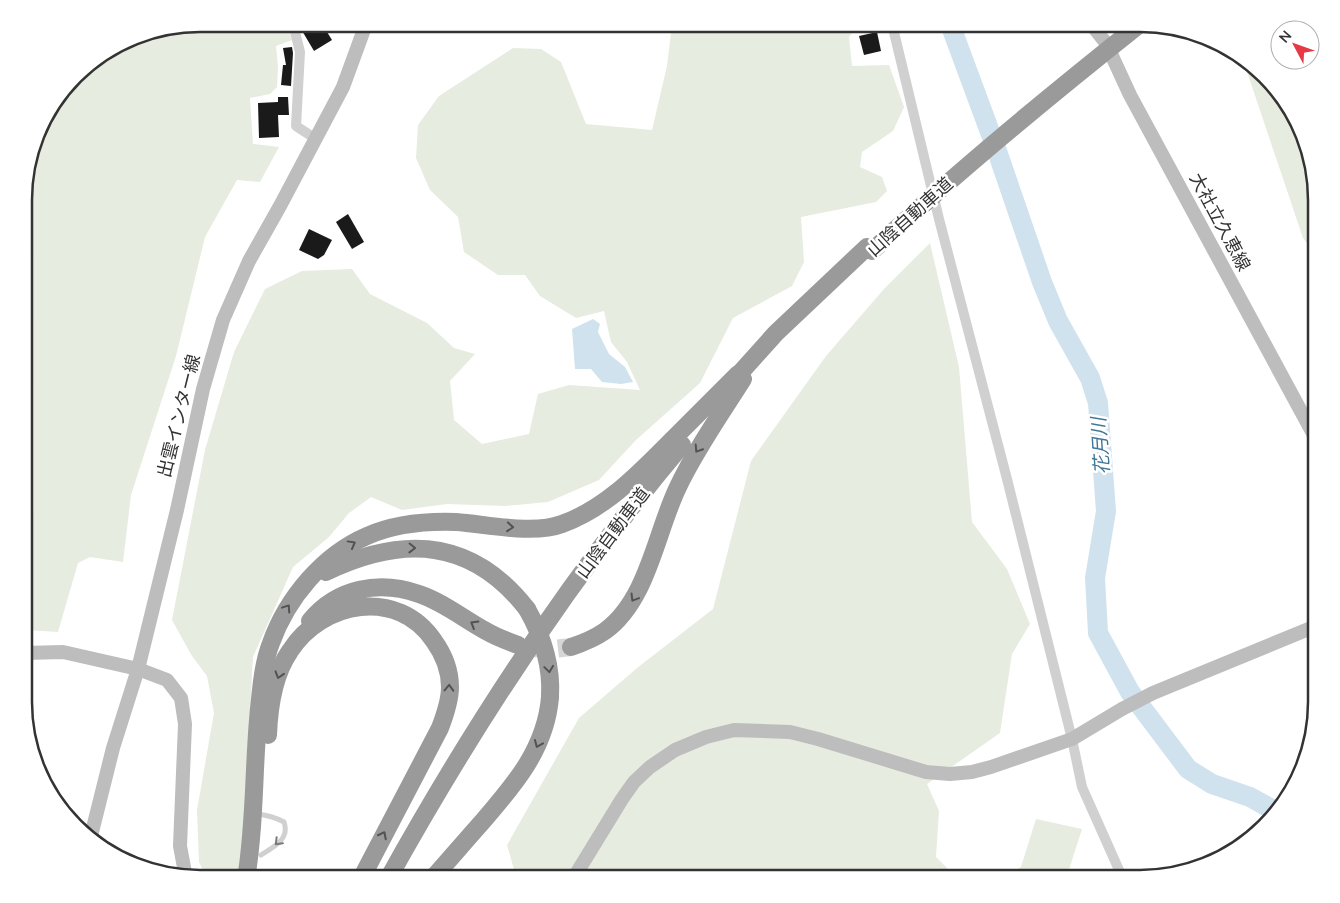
<svg xmlns="http://www.w3.org/2000/svg" width="1340" height="903" viewBox="0 0 1340 903" font-family="'Nunito Sans','Noto Sans JP',sans-serif">
  <rect width="100%" height="100%" fill="#fff"/>
  <g fill="#e6ecdf">
    <polygon points="200,24 286,24 292,40 276,46 278,67 277,87 270,94 250,98 253,144 279,147 260,182 237,180 205,237 176,356 131,495 123,562 90,557 78,563 58,632 27,630 27,607 25,606 25,177 42,122 84,68 133,37"/>
    <polygon points="672,24 859,24 849,37 852,66 889,65 904,107 893,131 862,152 860,167 882,177 887,191 876,202 801,217 804,262 792,286 733,318 700,383 636,440 599,480 548,502 505,506 447,504 402,510 371,497 349,513 329,537 293,567 253,657 241,879 207,879 199,862 197,810 214,713 207,676 192,656 172,620 205,450 234,352 265,289 302,271 352,269 370,294 427,323 454,348 475,354 450,381 454,420 482,444 529,434 538,394 569,385 640,390 627,362 611,342 604,311 576,318 540,296 525,275 498,275 464,252 458,217 430,190 416,158 418,125 439,96 513,48 541,49 561,62 586,124 652,130 667,66"/>
    <polygon points="1242,57 1247,60 1298,122 1316,189 1316,255 1303,238"/>
    <polygon points="930,243 959,367 972,522 1007,569 1030,624 1012,654 1000,733 927,784 939,811 936,857 958,879 510,879 515,873 507,845 579,718 637,668 713,609 751,461 826,356 884,289"/>
    <polygon points="1036,819 1082,829 1066,879 1001,879 1021,867"/>
  </g>
  <polygon fill="#cfe2ee" points="593,319 600,324 598,332 609,354 625,367 633,382 621,384 602,382 591,369 575,369 572,329"/>
  <g fill="none" stroke-linecap="round" stroke-linejoin="round">
    <polyline stroke="#cfe2ee" stroke-width="20" points="950,24 997,151 1042,282 1058,321 1090,378 1098,403 1106,511 1095,578 1098,633 1130,692 1188,769 1212,784 1250,797 1277,812"/>
  </g>
  <g fill="#1a1a1a">
    <polygon points="300,24 322,24 332,40 314,51 301,29"/>
    <polygon points="877,32 881,51 864,55 859,36"/>
    <polygon points="292,47 293,53 291,86 281,85 283,65 286,65 283,48"/>
    <polygon points="278,97 288,97 289,115 278,115 279,137 259,138 258,103 278,102"/>
    <polygon points="348,214 364,242 352,249 336,222"/>
    <polygon points="309,229 332,240 324,255 318,259 299,250"/>
  </g>
  <g fill="none" stroke-linecap="round" stroke-linejoin="round">
    <polyline stroke="#d6d6d6" stroke-width="18" stroke-dasharray="18 9" stroke-linecap="butt" points="531,648 554,649 571,647"/>
    <path stroke="#d0d0d0" stroke-width="5" d="M256,814C267,815 275,817 284,822C290,839 274,847 261,855"/>
    <g stroke="#d0d0d0" stroke-width="10">
      <polyline points="293,24 300,52 296,126 316,139"/>
      <polyline points="892,24 939,219 1007,479 1072,739 1082,787 1123,879"/>
    </g>
    <g stroke="#bdbdbd" stroke-width="14">
      <polyline points="1091,24 1106,43 1130,95 1316,439"/>
      <polyline points="25,653 63,652 138,669 167,680 181,698 185,724 180,846 186,878"/>
      <polyline points="90,840 113,748 138,669 177,510 203,389 223,320 249,261 280,206 343,87 366,24"/>
      <polyline points="573,879 622,799 634,782 650,767 675,750 706,737 734,730 790,732 818,739 926,772 950,774 972,772 991,767 1072,739 1122,709 1153,693 1316,626"/>
    </g>
    <g stroke="#9a9a9a" stroke-width="18">
      <polyline points="732,382 776,333 867,247"/>
      <path d="M326,572C403,535 472,538 527,609"/>
      <path d="M310,621C337,588 379,580 419,594C443,602 464,619 486,631C496,637 507,641 518,645"/>
      <path d="M571,647C583,643 595,638 605,631C648,600 656,532 678,487C696,449 721,414 743,379"/>
      <path d="M268,735C269,708 274,674 290,651C322,601 398,587 434,641C444,655 450,670 450,687C450,701 445,715 440,728L361,879"/>
      <path d="M246,879C256,819 253,759 260,699C262,680 264,661 271,643C287,598 323,555 367,536C394,524 427,521 456,522C486,524 533,535 562,524C607,508 641,471 674,438C696,416 717,395 738,374"/>
      <path d="M388,879C473,726 569,579 682,445"/>
      <path d="M432,879C449,860 466,840 483,821C515,784 546,748 550,697"/>
    </g>
    <g stroke="#9a9a9a" stroke-width="18">
      <path d="M872,251C958,171 1048,97 1140,24"/>
      <path d="M527,609C543,637 552,665 550,697"/>
    </g>
  </g>
  <defs><path id="oneway-chevron" d="M-2-3.5L2.5 0L-2 3.5" fill="none" stroke-width="1.6" stroke-linecap="round" stroke-linejoin="round" transform="scale(1.25)"/></defs>
  <g stroke="#525252">
    <use href="#oneway-chevron" transform="translate(698 449) rotate(123)"/>
    <use href="#oneway-chevron" transform="translate(510 527) rotate(5)"/>
    <use href="#oneway-chevron" transform="translate(352 544) rotate(-29)"/>
    <use href="#oneway-chevron" transform="translate(412 548) rotate(1)"/>
    <use href="#oneway-chevron" transform="translate(634 598) rotate(121)"/>
    <use href="#oneway-chevron" transform="translate(287 608) rotate(-56)"/>
    <use href="#oneway-chevron" transform="translate(474 624) rotate(-149)"/>
    <use href="#oneway-chevron" transform="translate(549 669) rotate(82)"/>
    <use href="#oneway-chevron" transform="translate(279 675) rotate(107)"/>
    <use href="#oneway-chevron" transform="translate(449 688) rotate(-88)"/>
    <use href="#oneway-chevron" transform="translate(538 744) rotate(113)"/>
    <use href="#oneway-chevron" transform="translate(383 835) rotate(-63)"/>
  </g>
  <use stroke="#7a7a7a" href="#oneway-chevron" transform="translate(278 842) rotate(135)"/>
  <g text-anchor="middle" dominant-baseline="central" stroke-width="5" stroke-linejoin="round" paint-order="stroke">
    <g font-size="18" fill="#333" stroke="#fff">
      <text transform="translate(910 217) rotate(-42)">山陰自動車道</text>
      <text transform="translate(1220 222) rotate(62)">大社立久恵線</text>
      <text transform="translate(179 416) rotate(-76)">出雲インター線</text>
      <text transform="translate(613 533) rotate(-53)">山陰自動車道</text>
    </g>
    <g font-size="19" font-style="italic" fill="#3f7597" stroke="#fff">
      <text transform="translate(1101 446) rotate(-94)">花月川</text>
    </g>
  </g>
  <path d="M0 0H1340V903H0ZM200 32H1140A168 168 0 0 1 1308 200V702A168 168 0 0 1 1140 870H200A168 168 0 0 1 32 702V200A168 168 0 0 1 200 32Z" fill="#fff" fill-rule="evenodd"/>
  <path fill="none" stroke="#333" stroke-width="2.5" d="M200 32H1140A168 168 0 0 1 1308 200V702A168 168 0 0 1 1140 870H200A168 168 0 0 1 32 702V200A168 168 0 0 1 200 32Z"/>
  <g transform="translate(1295 45) rotate(311)"><circle r="24" fill="#ffffff" stroke="#adadad"/>
  <path d="M0-4L9 19L0 12L-9 19Z" fill="#e63946"/>
  <text y="-8" font-size="14" font-weight="bold" text-anchor="middle" fill="#333333">N</text>
  </g>
</svg>
